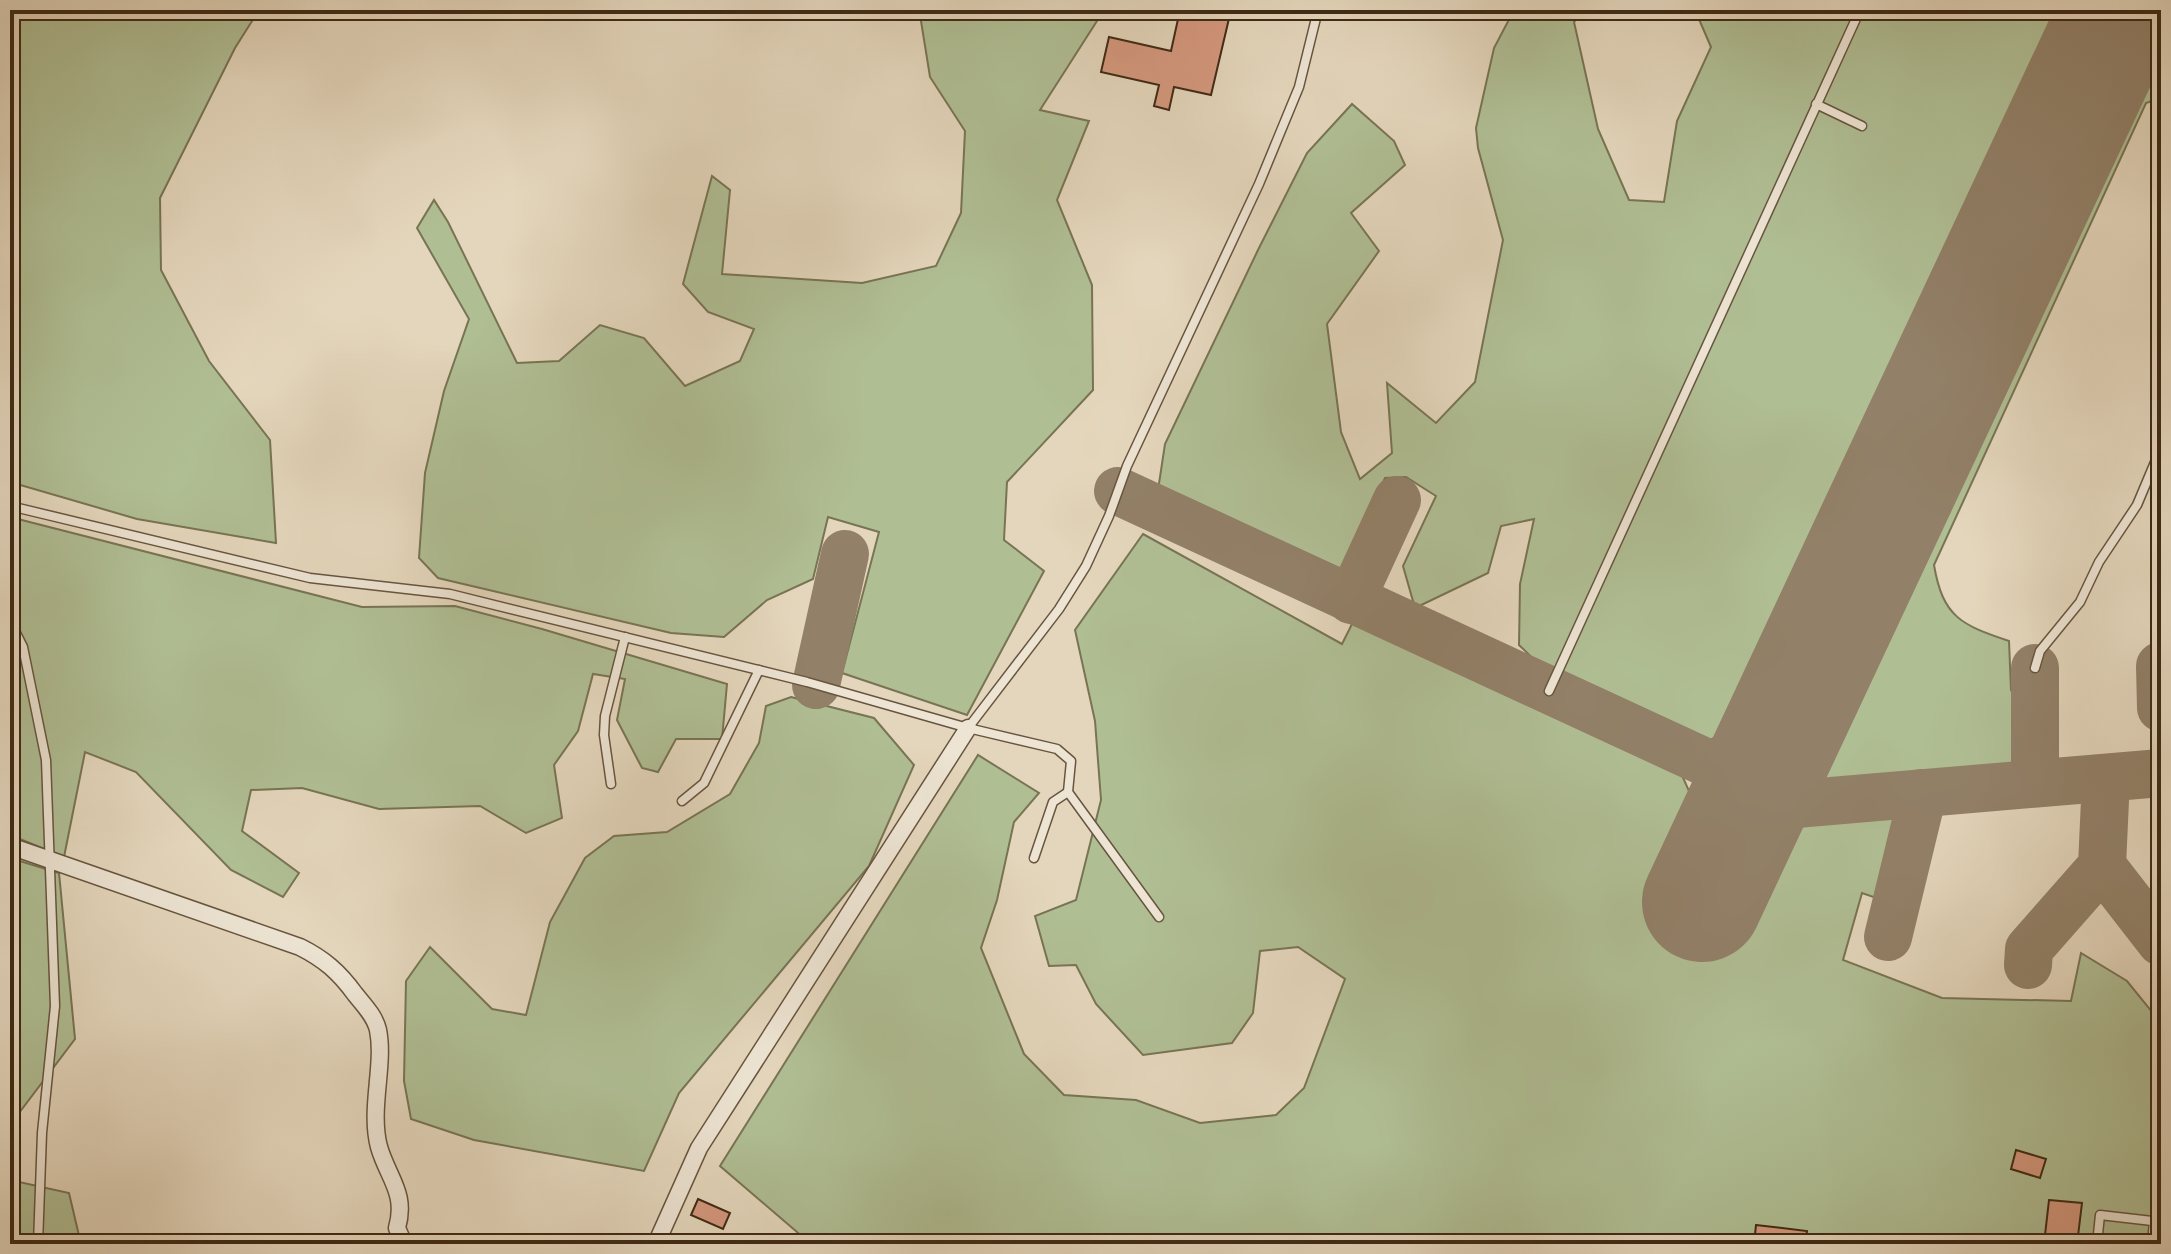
<svg xmlns="http://www.w3.org/2000/svg" width="2171" height="1254" viewBox="0 0 2171 1254" font-family="'Old Standard TT',serif">
  <rect width="100%" height="100%" fill="#e4d6bc"/>
  <filter id="stains"><feTurbulence type="fractalNoise" baseFrequency=".0025" numOctaves="4"/><feColorMatrix values="0 0 0 0 .2 0 0 0 0 .09 0 0 0 0 .02 0 0 0 .5 -.17"/></filter>
  <radialGradient id="worn" r=".72"><stop offset=".6" stop-color="#630" stop-opacity="0"/><stop offset="1" stop-color="#630" stop-opacity=".3"/></radialGradient>
  <g fill="#b0be94" stroke="#787454" stroke-width="2">
    <polygon points="10,10 259,10 235,48 160,198 161,270 209,361 270,440 276,543 137,519 10,482"/>
    <polygon points="916,10 1104,10 1040,110 1089,121 1057,200 1092,285 1093,390 1007,482 1004,540 1044,571 967,715 842,673 879,532 828,517 813,579 767,600 724,637 671,633 438,578 419,558 425,473 444,391 469,319 417,228 434,200 448,222 517,363 559,361 600,325 644,338 685,386 740,361 754,329 708,312 683,284 712,176 730,190 722,274 862,283 936,266 961,213 965,131 930,77 921,21"/>
    <polygon points="1514,10 1584,10 1574,22 1598,129 1629,200 1664,202 1677,121 1711,47 1695,10 2073,10 1740,723 1705,743 1601,689 1569,693 1519,645 1520,584 1534,519 1501,526 1488,573 1415,608 1403,566 1436,496 1406,477 1385,478 1372,506 1368,545 1348,572 1323,561 1309,567 1195,522 1158,490 1165,444 1258,250 1307,153 1352,104 1394,141 1405,165 1351,213 1379,251 1327,324 1341,432 1360,479 1392,453 1387,383 1436,423 1475,382 1503,240 1478,148 1476,128 1494,48"/>
    <path d="M2141,64L2161,69V98L2146,103L1934,565C1943,618 1962,625 2009,641L2011,690L2022,712V763L2005,778L1942,782L1933,770L1913,771L1896,783L1828,786L1810,774Z"/>
    <polygon points="10,517 362,607 455,606 542,629 727,684 722,739 676,739 658,772 642,768 617,720 625,679 593,674 578,731 554,765 562,818 526,833 480,806 379,809 302,788 251,790 242,831 299,873 283,897 231,870 136,772 85,752 64,857 10,835"/>
    <polygon points="1143,534 1342,644 1353,622 1681,773 1697,809 1662,891 1737,926 1789,816 1892,806 1908,820 1885,901 1862,893 1843,960 1942,998 2071,1001 2081,953 2127,981 2161,1023 2161,1244 811,1244 720,1166 978,755 1039,793 1014,822 997,900 981,948 1024,1054 1064,1095 1136,1100 1200,1123 1276,1115 1304,1088 1345,979 1298,947 1260,951 1253,1013 1232,1043 1143,1055 1096,1004 1076,965 1049,966 1035,916 1076,900 1101,800 1095,721 1075,630"/>
    <polygon points="791,697 874,718 914,765 869,866 679,1093 644,1171 474,1140 411,1119 404,1081 406,981 430,947 492,1009 526,1015 550,922 585,858 614,836 667,832 730,794 759,743 766,706"/>
    <polygon points="10,858 59,873 75,1039 16,1117 19,1182 69,1193 81,1244 10,1244"/>
  </g>
  <g fill="none" stroke-linecap="round" stroke-linejoin="round">
    <g stroke="#928068" stroke-width="48">
      <polyline points="2108,36 2161,59"/>
      <polyline points="1118,491 1796,804 2161,773"/>
      <polyline points="1351,600 1397,500"/>
      <polyline points="2160,666 2161,708"/>
      <polyline points="2035,668 2035,783"/>
      <polyline points="816,685 845,554"/>
      <polyline points="2102,866 2161,942"/>
      <polyline points="1888,937 1923,793"/>
      <polyline points="2028,965 2029,949 2102,866 2106,778"/>
    </g>
    <polyline stroke="#928068" stroke-width="120" points="1702,902 2120,10"/>
  </g>
  <g fill="#d5987e" stroke="#3f2a15" stroke-width="2">
    <polygon points="1180,10 1231,10 1211,95 1174,87 1169,110 1154,106 1159,85 1101,72 1109,37 1171,51"/>
    <polygon points="2016,1150 2046,1159 2040,1178 2011,1169"/>
    <polygon points="698,1199 730,1213 723,1229 691,1215"/>
    <polygon points="2049,1200 2082,1203 2077,1244 2044,1244"/>
    <polygon points="1756,1225 1807,1231 1805,1244 1754,1244"/>
  </g>
  <g fill="none" stroke-linecap="round" stroke-linejoin="round">
    <g stroke="#68553f" stroke-width="11">
      <g id="lane">
        <polyline points="1816,104 1862,126"/>
        <polyline points="10,506 310,578 450,594 807,682 968,728 1057,749 1071,761 1068,792 1159,917"/>
        <polyline points="10,621 23,647 46,760 55,1006 42,1133 38,1244"/>
        <polyline points="2035,668 2040,651 2080,602 2099,562 2137,505 2161,448"/>
        <polyline points="1549,691 1860,10"/>
        <polyline points="968,728 1059,609 1086,566 1109,516 1127,466 1259,184 1299,87 1318,10"/>
        <polyline points="611,784 604,735 605,716 625,637"/>
        <polyline points="682,801 704,783 759,670"/>
        <polyline points="1034,858 1053,802 1068,792"/>
        <polyline points="392,1244 396,1229"/>
        <polyline points="2097,1244 2100,1215 2161,1222"/>
        <polyline points="2152,1244 2154,1221"/>
      </g>
    </g>
    <g stroke="#68553f" stroke-width="19">
      <g id="street">
        <path d="M10,846L300,947C324,959 339,972 355,994C363,1004 375,1016 378,1030C385,1065 369,1109 379,1147C388,1178 407,1193 397,1228L404,1244"/>
        <polyline points="656,1244 699,1148 968,728"/>
      </g>
    </g>
    <use href="#lane" stroke="#ede4d3" stroke-width="8"/>
    <use href="#street" stroke="#ede4d3" stroke-width="16"/>
  </g>
  <rect width="2171" height="1254" fill="none" stroke="#e4d6bc" stroke-width="40"/>
  <rect x="12" y="12" width="2147" height="1230" fill="none" stroke="#3f2a15" stroke-width="4"/>
  <rect x="20" y="20" width="2131" height="1214" fill="none" stroke="#3f2a15" stroke-width="2"/>
  <rect width="100%" height="100%" filter="url(#stains)"/>
  <rect width="100%" height="100%" fill="url(#worn)"/>
</svg>
